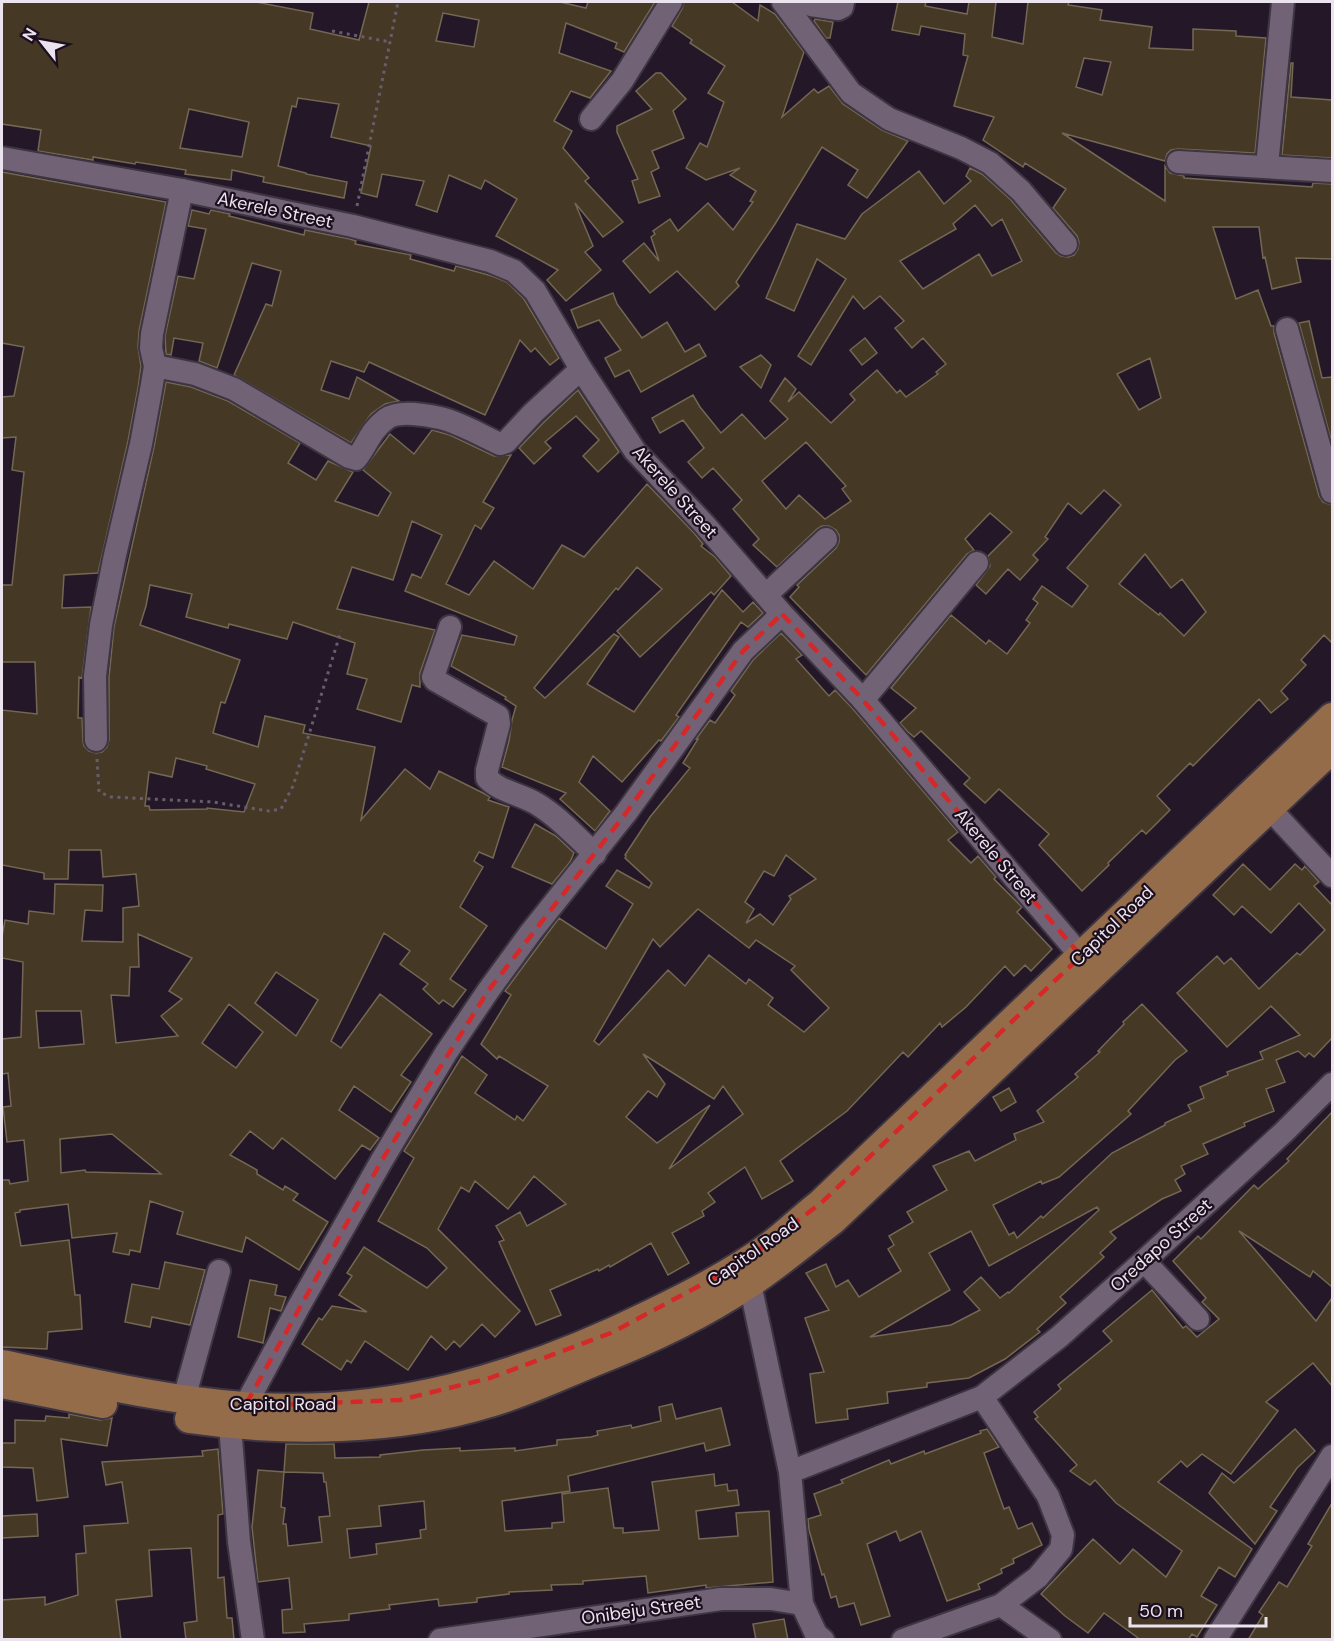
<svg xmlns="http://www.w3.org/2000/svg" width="1334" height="1641" viewBox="0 0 1334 1641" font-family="'DM Sans',sans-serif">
  <rect width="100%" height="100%" fill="#241828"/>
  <g fill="#453926" stroke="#746753" stroke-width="1.5" fill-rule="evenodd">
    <path d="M3,2H256L313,13L310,29L359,40L369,2H560L586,8L588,2H655L624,52L615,48L617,43L566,23L559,53L611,71L590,98L571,91L554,121L572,131L563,148L589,178L585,181L623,222L603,237L575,203L593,246L585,252L601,270L566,301L547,280L558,270L496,236L517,199L485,180L481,189L449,175L437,212L416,205L424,181L382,174L377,197L361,193L371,146L331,137L339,104L298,98L296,107L292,106L278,166L306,173V174L347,182L344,198L263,182L264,177L232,170L231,180L185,174L186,170L136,162L135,164L93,157V160L38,151L41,130L2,124V11ZM443,13L479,20L474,47L436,41ZM189,109L249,122L242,157L180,148Z"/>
    <polygon points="684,2 732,2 758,21 760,5 775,14 804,52 782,117 814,89 818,93 829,86 843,104 882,130 908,141 867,198 848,185 858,170 822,147 775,224 736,282 739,286 715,310 677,271 650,293 623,261 644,243 659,261 651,237 655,234 653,231 670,219 678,231 708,203 733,230 753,202 750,201 756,191 730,175 740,168 706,180 686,168 700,143 707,147 724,102 708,93 725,66 690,43 692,40 672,26 682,9"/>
    <path d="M898,2H926L925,6L967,14L969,2H996L992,37L1023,44L1028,2H1069L1068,5L1102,10L1100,20L1152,27L1149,48L1193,50V29L1236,31V36L1266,38L1255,153L1178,149L1171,150L1167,154L1165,161L1062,133L1165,201V166L1170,173L1184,176V178L1312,187L1313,183L1332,184V259L1296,258L1301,282L1272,289L1265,257L1263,258L1259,227H1213L1236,299L1258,290L1271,326H1274V333L1319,496L1323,502L1332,505V643L1324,635L1301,660L1306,665L1281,691L1288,699L1271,713L1259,699L1193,766L1190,763L1157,796L1170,810L1146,834L1142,830L1108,863L1109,865L1082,891L1039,845L1049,834L999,789L985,803L964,784L970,778L921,731L914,737L907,731L900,723L916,708L891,688L951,615L986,644L989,640L1007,654L1030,623L1026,620L1038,603L1033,599L1042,586L1072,607L1088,586L1067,568L1121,505L1104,490L1081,514L1068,503L1045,537L1048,539L1033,555L1038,560L1020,580L1008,569L986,594L976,585L990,566L988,556L1012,532L990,513L965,539L974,550L967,554L866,675L790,597L799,587L797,585L836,548L839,542V535L836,530L829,526H822L817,529L777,567L753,545L759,539L733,509L742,500L713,468L702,478L688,462L704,448L683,420L660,433L652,418L693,395L700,407L721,433L742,414L765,439L788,419L770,401L785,378L796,389L788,402L799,392L831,423L855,400L850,394L877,370L897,393L900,390L906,397L938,374L936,372L946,364L923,338L912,348L895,328L904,321L880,296L864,309L853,296L811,365L798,356L846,279L817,259L794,311L766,298L797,224L845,239L862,214L919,171L944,204L971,181L966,176L970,168L982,174L1011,200L1056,253L1061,256L1068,257L1074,255L1078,249L1079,242L1077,236L1053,208L1066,189L1025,163L1023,167L983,140L994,117L954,106L968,56L963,55L965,34L921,26L919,35L892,30ZM1084,58L1111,62L1102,95L1076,87ZM975,205L992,226L1002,219L1022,261L992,276L979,254L923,289L900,261L956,229L953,224ZM1150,358L1161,398L1139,410L1117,374ZM806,442L846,486L842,489L851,501L825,519L799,495L786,509L762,481ZM1145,554L1171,588L1182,579L1206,612L1184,636L1160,613L1159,615L1119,584Z"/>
    <polygon points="815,19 833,22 830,38 826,38 814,21"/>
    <polygon points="1291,63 1293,63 1291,97 1332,100 1332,158 1282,155"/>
    <polygon points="656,73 661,73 686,99 673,111 684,138 652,151 659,168 651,172 660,196 639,203 632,181 638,179 617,132 617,126 652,109 636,91"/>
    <path d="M2,172L166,202L139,331L138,347L141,366L138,388L128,441L98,573L64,575L62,608L91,607L82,678L79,677L78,718H82L83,741L84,746L89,751L96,753L102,752L107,747L109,740V677L114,627L154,447L166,382L191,387L228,401L300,443L288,463L316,480L328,461L353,472L335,501L378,516L391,493L363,470L390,434L414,454L432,430L450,435L494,456L511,455L483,502L494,508L481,529L475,525L446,584L469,595L494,561L533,589L562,545L584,557L647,484L694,533L703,544L701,546L715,557L731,576L714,595L711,592L640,657L617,631L662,589L637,567L618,590L616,588L534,688L545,698L614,634L619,637L587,684L634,712L722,590L743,612L753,602L763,613L748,627L741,622L676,715L679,717L661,741L659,740L622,782L593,756L579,782L610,811L595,831L560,799L566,793L502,767L509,741L512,720L516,706L505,699L506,697L451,666L462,635L514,645L517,636L405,591L412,574L421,578L442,535L412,521L393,580L352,567L337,609L435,630L420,673V687L412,685L401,722L357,709L367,679L347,674L355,643L293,622L287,639L229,624L228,628L186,617L192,594L150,585L146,606L140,625L240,660L225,703L221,702L213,733L258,747L265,716L305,725L303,733L375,747L361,820L405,769L430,789L439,771L485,794L490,797L488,800L509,807L493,858L479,852L474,861L483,867L460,907L487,926L450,979L466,990L453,1007L443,1000L439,1004L423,989L428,984L400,964L410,951L384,933L331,1041L341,1048L380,994L432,1034L401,1075L411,1082L391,1112L354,1086L339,1110L379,1138L370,1150L362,1145L335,1179L282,1138L273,1149L250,1131L230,1155L257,1170V1174L283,1190L285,1186L298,1194L293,1200L328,1222L299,1270L246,1237L242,1252L177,1234L183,1212L150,1201L140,1252L130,1250L129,1255L113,1252L117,1233L72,1238L68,1204L20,1210V1212L15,1213L21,1246L69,1240L75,1295H80L82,1329L48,1332L47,1349L2,1347V1180H9L10,1184L28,1181L24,1140L7,1142L3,1107L11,1106L8,1073L2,1074V1039L21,1037L23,962L2,958V937L5,920L28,924L29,911L54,914L55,884L103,885L102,911L85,910L82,941L123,942V908L139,906L136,874L103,877L101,850H69L68,879H44V873L2,865V710L37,714L35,662H2V585H12L24,472L12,470L16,437L2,438V397L14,396L24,347L2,343ZM176,758L207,766L206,769L255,784L244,812L207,808V809L150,810L149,806H145L149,772L172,777ZM138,934L192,958L169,991L182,999L161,1016L178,1036L116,1043L111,995L129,996L130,967H139ZM276,972L318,1000L296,1036L255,1003ZM229,1004L263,1032L236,1068L202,1043ZM36,1011H81L84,1044L39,1048ZM112,1134L161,1174L86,1172L85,1170L61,1173L60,1139Z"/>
    <polygon points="192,210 209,214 211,210 230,214 229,216 304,235 305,230 350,239 356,241 355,244 411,255 410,259 454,271 456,266 492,276 507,282 524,299 559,358 550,365 535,348 531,352 520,340 485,415 369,362 364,372 331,361 321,390 349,399 357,377 399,401 385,404 371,414 351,443 234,375 266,304 272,306 281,271 252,263 217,368 199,361 203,343 174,338 171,355 166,354 165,336 178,276 194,279 206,229 188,226"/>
    <polygon points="613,293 617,304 642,338 667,322 685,352 699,344 706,356 641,392 629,370 615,377 605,358 621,350 599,320 578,328 571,310"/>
    <polygon points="1309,321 1322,378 1332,377 1332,443 1299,323"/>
    <polygon points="865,338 877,353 862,365 850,350"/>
    <polygon points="761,355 771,365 761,388 740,367"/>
    <polygon points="578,390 619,452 598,472 583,456 599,440 576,416 545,442 551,448 534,464 519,448 543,423"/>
    <path d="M781,633L802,655L796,659L829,696L835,690L853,709L958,832L948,840L971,863L978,856L996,877L994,879L1022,907L1017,912L1052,949L1031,971L1025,965L1014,976L1005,966L966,1007L942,1027L940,1023L908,1057L903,1052L847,1111L780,1161L793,1181L762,1199L745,1167L708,1193L715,1202L702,1211L704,1216L672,1233L689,1263L668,1275L651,1243L610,1267L609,1265L599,1271L598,1269L550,1290L561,1315L536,1325L499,1242L504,1240L496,1226L520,1212L527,1226L566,1204L534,1176L508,1209L475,1181L469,1192L461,1187L438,1229L520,1311L495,1337L482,1324L460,1347L454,1341L446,1350L431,1336L408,1370L365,1341L351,1363L347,1360L341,1370L302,1344L319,1318L322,1320L332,1306L367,1312L339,1295L352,1276L347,1273L364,1247L427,1288L447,1268L427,1248L378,1221L414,1158L404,1151L462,1056L487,1075L475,1093L515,1120L517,1116L523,1121L548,1086L499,1056L497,1059L481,1044L511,995L505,991L559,918L606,949L633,904L606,886L617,870L649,888L652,883L625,858L626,856L625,855L650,817L690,768L683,763L698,739H696L710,720L715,723L735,695L731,691L753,660ZM786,855L816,879L789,896L791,899L773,925L760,914L746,923L754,909L745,902L764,871L774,876ZM698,909L749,948L756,940L795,966L791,970L829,1008L804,1032L768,1005L773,998L749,979L746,984L709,955L685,986L668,970L599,1045L594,1041L653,939L660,947ZM643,1054L714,1099L723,1086L743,1114L669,1169L710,1105L657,1143L626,1117L648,1091L657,1097L665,1084Z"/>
    <polygon points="535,824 556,836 574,853 570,862 552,884 512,867"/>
    <path d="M1243,864L1270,890L1295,864L1302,870L1305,866L1319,882L1314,886L1332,905V1038L1314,1057L1309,1053L1305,1057L1298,1051L1276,1060L1285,1082L1266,1089L1274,1111L1244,1123L1245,1126L1203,1144L1208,1154L1181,1166L1185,1174L1175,1180L1181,1191L1162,1199L1110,1232L1116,1238L1100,1253L1104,1257L1060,1297L1066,1303L1037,1329L1040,1332L1005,1359L969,1378L927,1383V1387L887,1392L888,1403L847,1409L848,1419L816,1423L810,1374L824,1372L805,1318L829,1310L806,1273L826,1264L836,1287L848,1280L859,1297L901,1271L888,1249L894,1245L889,1236L913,1222L907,1212L947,1190L933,1166L969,1151L975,1161L1016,1140L1014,1134L1044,1122L1037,1111L1078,1077L1075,1074L1100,1052L1098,1051L1124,1024L1123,1022L1142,1004L1187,1051L1175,1060L1128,1111L1131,1114L1059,1177L1042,1184L1041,1181L993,1205L1009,1235L1014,1232L1017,1238L1041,1216L1043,1218L1112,1153L1165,1125V1123L1191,1111L1188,1105L1204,1098L1200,1087L1228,1075L1227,1072L1263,1059L1260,1052L1300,1035L1271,1006L1227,1047L1177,993L1217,956L1224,964L1231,958L1259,989L1297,953L1300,955L1325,930L1299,903L1271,933L1242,906L1234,915L1213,895ZM1097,1207L1099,1210L1009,1293L1008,1292L1000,1298L981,1277L964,1292L980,1310L951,1325L870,1337L950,1290L929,1253L971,1231L989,1266Z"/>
    <polygon points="1009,1088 1016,1102 1001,1111 993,1097"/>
    <polygon points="1332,1112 1332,1287 1313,1271 1310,1277 1239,1231 1316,1321 1332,1298 1332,1386 1313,1363 1266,1402 1278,1411 1231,1474 1202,1454 1187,1467 1181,1461 1158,1482 1252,1549 1235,1577 1219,1567 1201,1596 1217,1605 1197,1637 1192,1634 1188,1640 1141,1640 1104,1613 1088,1633 1065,1616 1041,1594 1093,1539 1120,1564 1133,1549 1166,1577 1182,1551 1116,1503 1095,1480 1090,1485 1070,1471 1077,1465 1035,1419 1038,1417 1034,1412 1061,1389 1058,1385 1112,1341 1103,1331 1152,1290 1183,1328 1186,1326 1197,1337 1219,1319 1202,1302 1206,1298 1173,1261 1198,1236 1201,1239 1254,1185 1258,1189 1289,1161 1287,1159"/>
    <polygon points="165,1262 205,1270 190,1325 152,1317 150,1327 125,1322 132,1284 159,1289"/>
    <polygon points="250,1280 277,1285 275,1295 286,1297 281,1311 270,1308 263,1343 238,1337"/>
    <path d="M672,1404L676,1419L721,1408L730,1445L706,1451L704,1443L568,1476L570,1491L502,1501L505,1531L552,1528V1523L564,1522L562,1494L608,1488L614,1528H623V1533L659,1530L652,1482L714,1474L715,1486L727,1484L728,1491L737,1490L739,1505L696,1511L699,1539L738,1536L736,1513L769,1511L773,1582L706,1588V1585L648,1593L646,1576L583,1581V1584L551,1585L552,1590L509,1592V1594L477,1598V1602L439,1606L438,1599L389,1605L390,1609L349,1614V1620L304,1624L305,1632L283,1633L282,1610L292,1609L289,1578L258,1582L252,1527L258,1470L284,1472L281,1507L285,1508L283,1524H286L288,1546L322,1542L319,1517L330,1516L326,1482H324L323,1473L284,1472L286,1444H334L335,1458H337L380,1457V1455L423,1450L460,1448V1451L515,1448V1451L557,1445V1440L591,1437L598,1435L597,1431L631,1425L632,1428L661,1421L659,1407ZM424,1501L426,1529L420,1530L421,1538L376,1544L377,1554L350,1558L347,1529L381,1526L379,1506Z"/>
    <polygon points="69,1414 100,1420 112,1418 107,1446 61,1439 68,1497 37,1501 33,1468 2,1467 2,1443 15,1443 15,1420 45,1421 46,1416 69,1418"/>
    <polygon points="987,1429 999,1447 984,1453 1004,1509 1009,1507 1018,1529 1032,1523 1042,1545 1013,1559 1014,1563 1001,1569 1002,1573 978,1584 980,1589 947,1601 921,1531 900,1541 896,1531 867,1544 890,1616 861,1625 854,1603 839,1607 836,1596 831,1598 824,1574 822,1575 809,1530 808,1519 821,1515 814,1494 843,1483 841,1480 889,1460 891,1464 924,1451 925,1454 981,1433 980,1431"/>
    <polygon points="1295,1429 1315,1451 1297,1468 1270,1507 1277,1511 1255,1544 1209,1493 1222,1473 1234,1483"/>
    <polygon points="218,1449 223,1514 218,1515 218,1578 224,1577 227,1618 232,1618 234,1640 186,1640 184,1623 197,1621 191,1548 149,1550 152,1596 116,1600 121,1640 2,1640 2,1600 45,1597 45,1605 78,1595 76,1554 86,1553 84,1526 128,1523 122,1482 106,1485 102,1462 203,1456 202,1451"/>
    <polygon points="1332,1503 1332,1640 1248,1640 1263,1615 1259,1612 1279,1582 1287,1587 1312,1546 1308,1544"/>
    <polygon points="37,1514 38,1536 2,1538 2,1516"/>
    <polygon points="784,1619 788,1640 756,1640 753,1624"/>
  </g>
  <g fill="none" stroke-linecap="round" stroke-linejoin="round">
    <g stroke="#3e3542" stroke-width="26">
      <g id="minor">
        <polyline points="783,2 851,93 889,119 961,148 990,163 1021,191 1066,244"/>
        <polyline points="808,2 811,5 838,9 842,7 843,2"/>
        <polyline points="591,119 622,81 671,2"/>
        <polyline points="2,158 182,190 353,226 490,261 514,271 535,291 581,369 635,451 704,524 782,614 863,700 1081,956"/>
        <polyline points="1178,162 1332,171"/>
        <polyline points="1267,166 1283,2"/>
        <polyline points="1287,329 1332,492"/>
        <path d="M155,366L195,374L234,389L349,457L356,459C368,444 369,432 386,419C398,410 427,415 440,418C459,422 482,436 500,444L506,442L533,413L581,369"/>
        <polyline points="766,595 826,539"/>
        <path d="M450,627L433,677L435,680L498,716L499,724L487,770V778C500,792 521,794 537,804C559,817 576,837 595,854"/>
        <polyline points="863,700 977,563"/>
        <polyline points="96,740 95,676 101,625 115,555 141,444 151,390 155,366 151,348 152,334 182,190"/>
        <polyline points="1258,796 1332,876"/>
        <polyline points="1144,1261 1198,1319"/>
        <polyline points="743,1270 750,1284 790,1472 802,1604 816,1634 823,1640"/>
        <polyline points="184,1399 219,1271"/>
        <polyline points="245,1406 299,1306 382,1160 446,1053 488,991 531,932 626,813 743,651 782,614"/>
        <polyline points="230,1425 239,1542 253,1640"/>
        <polyline points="790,1472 982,1397 1059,1337 1144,1261 1284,1132 1332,1084"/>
        <polyline points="1001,1605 1050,1640"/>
        <polyline points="440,1640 721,1599 771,1599 802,1604"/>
        <polyline points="903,1640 1001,1605 1038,1577 1061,1549 1063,1535 1048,1496 982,1397"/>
        <polyline points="1215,1640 1332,1456"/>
      </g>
    </g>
    <g stroke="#3e3542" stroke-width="32">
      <g id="major">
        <path d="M2,1364C81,1380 162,1400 243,1406C387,1417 522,1377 650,1314C692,1294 735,1272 772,1244C789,1231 804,1216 821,1203L1332,717"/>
        <polyline points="7,1385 103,1404"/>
        <path d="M189,1419C285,1433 397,1432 490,1403C525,1393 558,1377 592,1363C646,1342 700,1317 749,1284C778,1265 805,1242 832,1221L1332,749"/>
      </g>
    </g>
    <g stroke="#685d6c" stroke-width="3" stroke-dasharray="3 4.5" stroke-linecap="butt">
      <polyline points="332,31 390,42"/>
      <polyline points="357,206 398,2"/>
      <polyline points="97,759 99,792 111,797 213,802 269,811 281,809 293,786 341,631"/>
    </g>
    <use href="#minor" stroke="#716276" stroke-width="22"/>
    <use href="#major" stroke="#956c4a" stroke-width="28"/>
  </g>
  <path fill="none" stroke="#d62828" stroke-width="4.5" stroke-dasharray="12 8" stroke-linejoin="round" d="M782,614L863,700L1081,956L821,1203L740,1264L611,1333L490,1378L400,1400L245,1406L382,1160L488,991L626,813L743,651Z"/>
  <g text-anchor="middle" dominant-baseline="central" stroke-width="4.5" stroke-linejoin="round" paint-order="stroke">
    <g font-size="18" fill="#ebe3ee" stroke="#1b0f1e">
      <text transform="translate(275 210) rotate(12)">Akerele Street</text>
      <text transform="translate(675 492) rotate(48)">Akerele Street</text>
      <text transform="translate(996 856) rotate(50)">Akerele Street</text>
      <text transform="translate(1112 926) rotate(-44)">Capitol Road</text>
      <text transform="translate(1161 1245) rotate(-42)">Oredapo Street</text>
      <text transform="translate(753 1252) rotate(-35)">Capitol Road</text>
      <text x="283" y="1404">Capitol Road</text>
      <text transform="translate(641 1610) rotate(-8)">Onibeju Street</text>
    </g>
  </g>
  <rect width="1334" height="1641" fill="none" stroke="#ebe3ee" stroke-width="6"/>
  <g transform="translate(42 42) rotate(301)" stroke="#1b0f1e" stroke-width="4.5" paint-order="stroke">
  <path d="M0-4.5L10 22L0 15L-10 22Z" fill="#ebe3ee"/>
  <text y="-9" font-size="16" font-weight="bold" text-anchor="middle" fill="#ebe3ee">N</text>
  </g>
  <path d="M1130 1617v9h136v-9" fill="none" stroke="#ebe3ee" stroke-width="3"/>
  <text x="1139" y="1617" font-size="18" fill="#ebe3ee" stroke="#1b0f1e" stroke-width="4.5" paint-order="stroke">50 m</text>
</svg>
